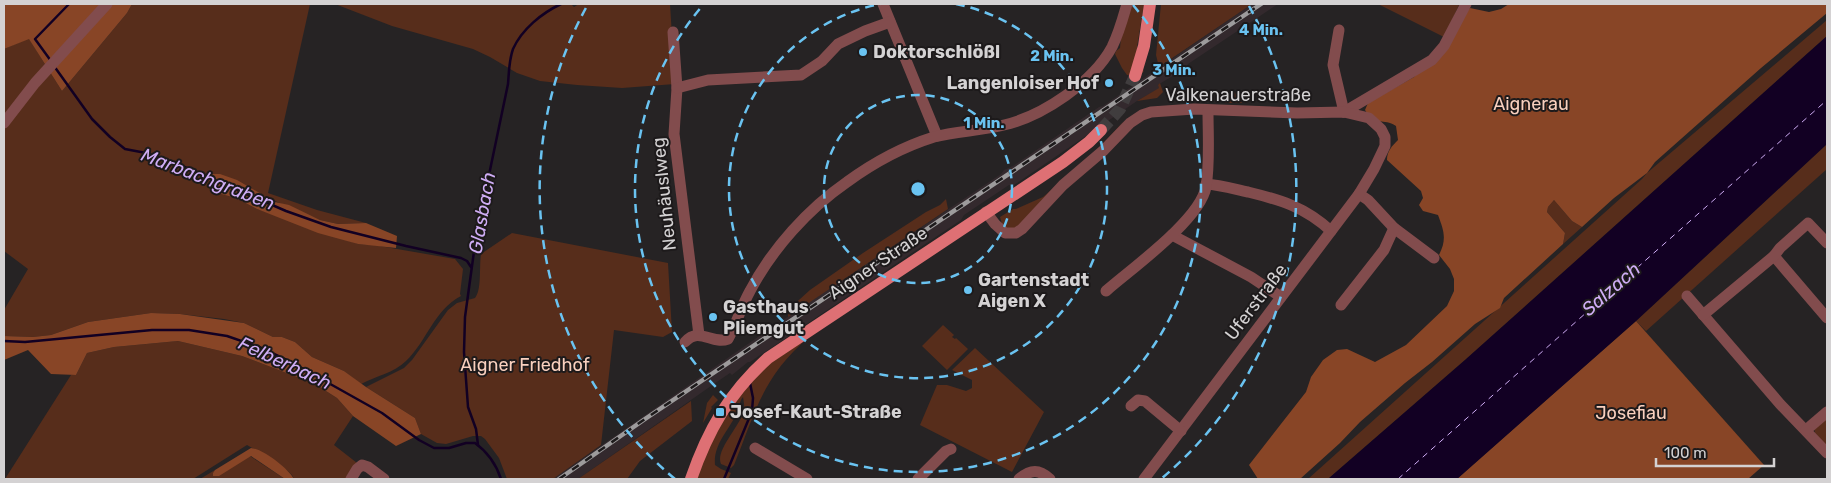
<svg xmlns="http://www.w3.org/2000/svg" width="1831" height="483" viewBox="0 0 1831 483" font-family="Rubik,sans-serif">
  <rect width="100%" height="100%" fill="#262324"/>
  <polygon fill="#33292d" points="1252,4 1278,4 1188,64 1186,68 1161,83 1158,85 1160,88 1137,101 1014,185 1009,185 964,215 961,220 750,362 748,362 732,375 730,373 711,386 578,479 553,479 768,330 1001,174 1004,170 1013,166 1099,107 1103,106"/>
  <g fill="#572d1b">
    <path d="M132,4H310L268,193L317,210L366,223L338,224L320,220L211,174L208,185L217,193L236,198L257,209L358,244L374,245L455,259L463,269L460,294L461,296C434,310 427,341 406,361C394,373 376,376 361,384L344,371L312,357L295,342L282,337H273L244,323L224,319L180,314L151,313L88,322L51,335L33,337L4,336V310L28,269L4,251V127L50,72L62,91L127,13Z"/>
    <polygon points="335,4 571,4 574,7 579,4 670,4 675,84 622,88 577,85 540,81 517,73 490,57 473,49 392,26"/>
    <polygon points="1131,4 1144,4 1137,47 1141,73 1143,70 1144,71 1138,77 1127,75 1122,68 1115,54 1116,51 1120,48 1121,37"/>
    <polygon points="1161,4 1252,4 1159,67 1156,55"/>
    <polygon points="1378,4 1458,4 1459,5 1444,37"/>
    <polygon points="1827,20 1827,36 1465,360 1328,479 1308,479 1642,179 1647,173"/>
    <polygon points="29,38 46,66 4,116 4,49"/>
    <polygon points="1160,83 1163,92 1157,98 1137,101 1159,88 1158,85"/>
    <polygon points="1233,90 1242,103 1224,103 1220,98"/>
    <polygon points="1124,121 1113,135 1016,228 1007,228 1002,224 1000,217 1013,209 1016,209 1043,197 1050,191 1094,153"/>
    <polygon points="1827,144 1827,169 1646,331 1636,321"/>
    <polygon points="946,199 948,209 788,317 789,309 810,290 863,253 926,212 940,205"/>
    <polygon points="1554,200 1572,221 1582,227 1563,244 1565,233 1547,212 1548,207"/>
    <path d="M512,233L668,263L672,332L663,337L614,330L601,445L553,479H507L499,458L485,439L481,436H473L446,444L437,443L421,434L415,418L366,387L404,368L412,360L448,310L457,303L475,298C482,290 479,266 481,254Z"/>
    <polygon points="943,325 954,335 952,337 955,339 956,338 968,349 947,370 922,346"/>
    <path d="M810,336C762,377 756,411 734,465L731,468L721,464C715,451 739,427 743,413C745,408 744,403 743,397C739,402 740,406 738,411C730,429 713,444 715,465L721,469L731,473L728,479H697C708,438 730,402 760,371C772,359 796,346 810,336Z"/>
    <polygon points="178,341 242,356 315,384 337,398 353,416 334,445 357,463 349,479 294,479 292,475 280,464 247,445 193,479 5,479 71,375 76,375 87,353 114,347"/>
    <polygon points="975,348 1044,412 1012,472 920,425 937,385 947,385 966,391 972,388 972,380 952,370"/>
    <polygon points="713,395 718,400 711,407 712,408 703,423 707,403"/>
    <polygon points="691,401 692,421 640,461 627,479 578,479"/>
    <polygon points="1827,417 1827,446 1815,433 1814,428"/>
    <polygon points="250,456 285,479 200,479 215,470 213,473"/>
  </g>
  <g fill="#884526">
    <polygon points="4,4 132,4 127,13 62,91 29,39 4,49"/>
    <path d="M1509,4H1827V13L1761,68L1655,162L1647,173L1614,198L1582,227L1572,221L1554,200L1548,207L1547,212L1565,233L1563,244L1504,298L1500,308L1475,324L1432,362L1405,383L1360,422L1340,443L1300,479H1258L1249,465L1306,392L1311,377L1323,360L1337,350L1347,349L1375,362L1406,345L1447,306L1454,291V279L1450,269L1439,255C1447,239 1444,231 1438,215L1423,211L1419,205L1423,198L1421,191L1387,160C1387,151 1392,146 1398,140L1396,126C1383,117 1376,128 1365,110L1368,103L1414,77L1470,8L1489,12L1501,9Z"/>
    <polygon points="211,174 220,174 237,180 275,202 289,205 320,220 338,224 366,223 397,236 396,248 358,244 318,233 257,209 236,198 217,193 208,185"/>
    <polygon points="151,313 180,314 244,323 273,337 282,337 295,342 312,357 344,371 366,387 415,418 421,434 396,446 353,416 337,398 315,384 242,356 178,341 114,347 87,353 76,375 51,374 28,350 4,360 4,336 33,337 51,335 88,322"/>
    <polygon points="1636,321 1764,465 1748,479 1457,479"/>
    <path d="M251,448C263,449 288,468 294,479H285L251,456L219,476H213V473L215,470Z"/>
  </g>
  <polygon fill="#120023" points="1827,36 1827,144 1636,321 1457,479 1328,479 1465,360"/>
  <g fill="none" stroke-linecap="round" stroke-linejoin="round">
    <g stroke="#120023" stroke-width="2.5">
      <polyline points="51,61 35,39 69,4"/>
      <polyline points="54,66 92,119 110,137 125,149 146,153 182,166 286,211 331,227 406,246 461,258 467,261 471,267"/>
      <path d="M4,341L25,342L152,330H189L227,336L259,347L291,362L382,413L419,440L434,448H449L466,443H475C489,453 496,464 501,479"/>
      <path d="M478,445L476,429L468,407L464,352L465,317L476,237L508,84C509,72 509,60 513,49C522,29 542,13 561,4"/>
      <polyline points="724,479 752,411 753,398 750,383"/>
    </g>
    <polyline stroke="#cfadf5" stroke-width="1" stroke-dasharray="6 5" stroke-linecap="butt" points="1398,479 1827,100"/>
    <polyline stroke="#403d3e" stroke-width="12" stroke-dasharray="12 6" stroke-linecap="butt" points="1101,130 1120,109 1135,76"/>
    <g stroke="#824c4d" stroke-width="11">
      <polyline points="883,4 937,136"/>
      <polyline points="1339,30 1333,65 1344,112"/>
      <polyline points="673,32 677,88 674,134 699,335"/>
      <polyline points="677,88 708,80 801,75 822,61 838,44 865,31 890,22"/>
      <polyline points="1344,112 1432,60 1444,46 1466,4"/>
      <polyline points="4,123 35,83 107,4"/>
      <path d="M1206,184C1220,185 1234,189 1248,192C1281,200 1305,207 1331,231"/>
      <polyline points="1359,194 1368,200 1394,228 1434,258"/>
      <polyline points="986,212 995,224 1005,233 1016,233 1022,229 1063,185 1104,150 1130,123 1142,115 1151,112 1194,109 1297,113 1344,112 1369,118 1381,129 1385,137 1385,146 1374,169 1359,194 1144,479"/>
      <polyline points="1172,235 1251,277 1281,297"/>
      <polyline points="1774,256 1827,318"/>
      <path d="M1106,291C1131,269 1200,220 1206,187C1210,163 1208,135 1208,111"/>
      <polyline points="1687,296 1780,404 1827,453"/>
      <polyline points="1341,305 1384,250 1394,228"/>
      <polyline points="1703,315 1774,256 1780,248 1808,223 1827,243"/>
      <path d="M685,342C699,326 712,345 728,339C736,325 741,307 750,291C772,249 808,209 847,182C873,163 902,147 934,137C956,131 981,131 1004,125C1043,116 1093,82 1112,47C1119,33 1123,18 1127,4"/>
      <polyline points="1131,406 1138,400 1145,401 1181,431"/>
      <polyline points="1806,430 1827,412"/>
      <polyline points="755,448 807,479"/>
      <polyline points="351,479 357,469 362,465 368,467 384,479"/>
      <polyline points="918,479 946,451 951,449"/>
      <path d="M1019,479C1031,469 1039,469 1050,479"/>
    </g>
    <g stroke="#de7074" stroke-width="12">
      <polyline points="1135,76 1144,46 1150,4"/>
      <path d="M691,479C708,430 729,393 768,358L1063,162L1089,142L1101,130"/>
    </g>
    <g stroke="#9d9b9c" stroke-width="4.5">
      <polyline id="rail" points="559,479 645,419 1261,4"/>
    </g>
    <use href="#rail" stroke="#1d1a1b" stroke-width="2.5" stroke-dasharray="8" stroke-linecap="butt"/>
  </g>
  <g fill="none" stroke="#6ac3f1" stroke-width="2.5" stroke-dasharray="9 6">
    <circle cx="918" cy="189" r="94"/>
    <path d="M956 4A189 189 0 1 1 880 4"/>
    <path d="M1133 5A283 283 0 1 1 703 5"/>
    <path d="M675 479A378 378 0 0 1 587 6M1249 6A378 378 0 0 1 1161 479"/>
  </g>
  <g fill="#6ac3f1" stroke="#1d1a1b" stroke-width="2">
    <circle cx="863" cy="52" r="5"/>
    <circle cx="1109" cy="83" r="5"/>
    <circle cx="968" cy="290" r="5"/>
    <circle cx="713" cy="317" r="5"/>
    <rect x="715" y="407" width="10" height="10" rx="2.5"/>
  </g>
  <g text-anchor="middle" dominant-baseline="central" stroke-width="4" stroke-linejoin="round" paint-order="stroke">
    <g font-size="18" font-weight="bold" fill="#d4d2d3" stroke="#1d1a1b" text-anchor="start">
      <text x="873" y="52">Doktorschlößl</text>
      <text x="1099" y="83" text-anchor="end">Langenloiser Hof</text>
      <text x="978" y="280">Gartenstadt<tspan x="978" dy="21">Aigen X</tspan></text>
      <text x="723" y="307">Gasthaus<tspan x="723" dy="21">Pliemgut</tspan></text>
      <text x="730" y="412">Josef-Kaut-Straße</text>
    </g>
    <g font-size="18" fill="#d4d2d3" stroke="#1d1a1b">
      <text x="1238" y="95">Valkenauerstraße</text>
      <text transform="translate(664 194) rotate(-96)">Neuhäuslweg</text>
      <text transform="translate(878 263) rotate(-34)">Aigner Straße</text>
      <text transform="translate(1256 302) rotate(-53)">Uferstraße</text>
    </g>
    <g font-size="18" fill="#f9d0be" stroke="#1d1a1b">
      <text x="1531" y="104">Aignerau</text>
      <text x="525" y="365">Aigner Friedhof</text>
      <text x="1631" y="413">Josefiau</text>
    </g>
    <g font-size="19" font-style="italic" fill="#cfadf5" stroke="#1d1a1b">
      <text transform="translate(208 179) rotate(21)">Marbachgraben</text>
      <text transform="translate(482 213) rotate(-80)">Glasbach</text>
      <text transform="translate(1611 289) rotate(-41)">Salzach</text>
      <text transform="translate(285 363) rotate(25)">Felberbach</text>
    </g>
  </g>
  <circle cx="918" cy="189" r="8" fill="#6ac3f1" stroke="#1d1a1b" stroke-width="2.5"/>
  <g font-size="15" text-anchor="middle" font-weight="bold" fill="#6ac3f1" stroke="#1d1a1b" stroke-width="4" stroke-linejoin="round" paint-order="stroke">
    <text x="1261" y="35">4 Min.</text>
    <text x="1052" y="61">2 Min.</text>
    <text x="1174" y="75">3 Min.</text>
    <text x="984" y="128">1 Min.</text>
  </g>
  <rect width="1831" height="483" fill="none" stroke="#d4d2d3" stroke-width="10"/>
  <path d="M1656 458v8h118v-8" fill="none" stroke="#d4d2d3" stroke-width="2.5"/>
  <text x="1664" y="458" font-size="15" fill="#d4d2d3" stroke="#1d1a1b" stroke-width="4" paint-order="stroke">100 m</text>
</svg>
